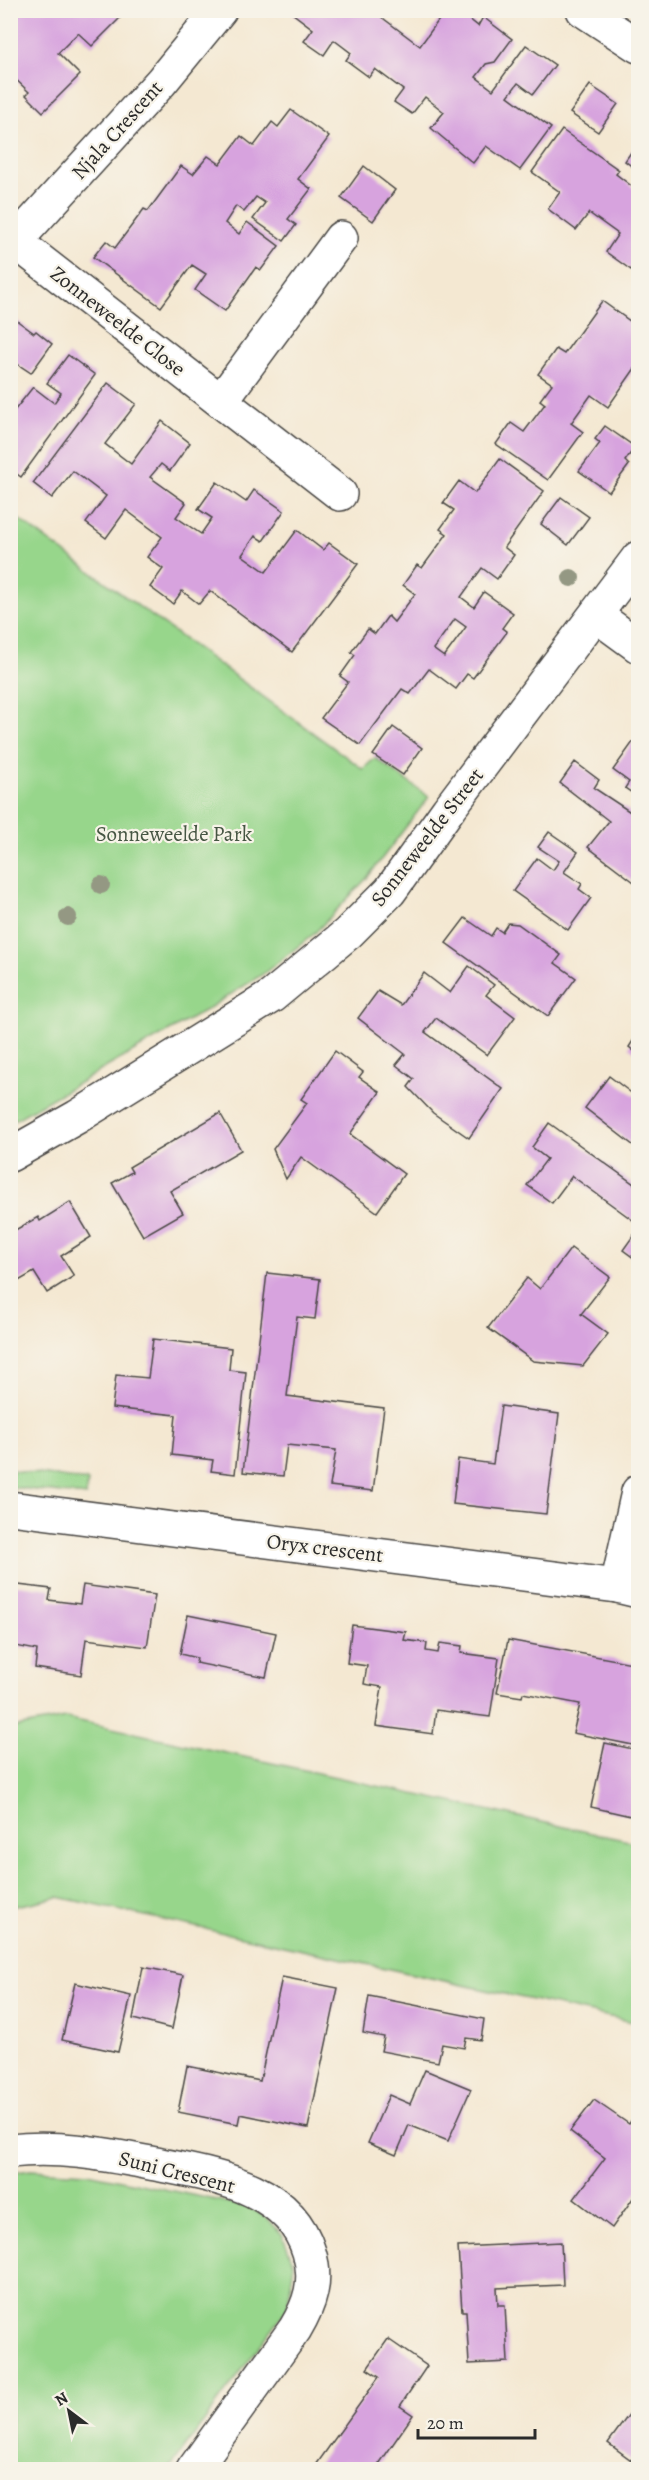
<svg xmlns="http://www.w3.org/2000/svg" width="649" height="2480" viewBox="0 0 649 2480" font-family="Alegreya,serif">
  <rect width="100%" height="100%" fill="#f7f3e8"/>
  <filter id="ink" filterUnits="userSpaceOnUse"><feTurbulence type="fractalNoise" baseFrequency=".0167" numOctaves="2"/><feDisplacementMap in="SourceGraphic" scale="12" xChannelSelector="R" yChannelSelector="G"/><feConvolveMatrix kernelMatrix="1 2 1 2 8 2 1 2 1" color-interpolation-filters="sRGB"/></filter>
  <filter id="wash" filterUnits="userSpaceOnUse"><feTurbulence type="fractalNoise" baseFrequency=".008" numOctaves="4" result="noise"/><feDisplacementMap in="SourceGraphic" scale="24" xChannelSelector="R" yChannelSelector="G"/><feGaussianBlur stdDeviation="1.35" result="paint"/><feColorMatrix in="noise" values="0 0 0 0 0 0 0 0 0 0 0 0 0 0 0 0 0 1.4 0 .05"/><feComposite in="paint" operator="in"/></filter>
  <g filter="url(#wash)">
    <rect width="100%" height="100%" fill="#f4e8d2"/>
    <g fill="#97d68b" stroke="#61805b" stroke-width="1.5">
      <polygon points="10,513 363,769 375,758 429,797 367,878 314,934 263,974 206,1010 11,1122"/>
      <polygon points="11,1470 88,1481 86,1496 11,1487"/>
      <polygon points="66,1718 638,1843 638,2023 58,1897 11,1907 11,1728"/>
      <polygon points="30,2170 88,2173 249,2207 267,2218 282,2234 294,2264 287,2309 169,2469 11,2470 11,2173"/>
    </g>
    <g id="blocks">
      <g fill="#d7a3de" fill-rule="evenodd">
        <polygon points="10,10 113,10 120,18 92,46 78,33 58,53 80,75 43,112 26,95 29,92 10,74"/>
        <polygon points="288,10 372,10 420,46 446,10 458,10 478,26 483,17 512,39 495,62 486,64 476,77 493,90 526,45 555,65 533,94 518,83 508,96 551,128 520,170 486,146 473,163 431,128 444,112 425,97 412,114 394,102 403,90 375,69 369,77 346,60 351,53 334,40 324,55 304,41 313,29"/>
        <polygon points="590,85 618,104 598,132 570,113"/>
        <polygon points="291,110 329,137 298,179 311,189 288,219 296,225 284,241 253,219 265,203 256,197 244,212 236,206 225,223 239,234 247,222 279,246 261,270 256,267 225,311 195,290 206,274 192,265 161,307 93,257 106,241 115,248 144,209 148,211 181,166 193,174 208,156 220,164 241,136 254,146 272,122 278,127"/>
        <polygon points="562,130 619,170 616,174 638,191 638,266 635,263 631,270 606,252 618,234 589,213 576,230 548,209 560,192 532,172"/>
        <polygon points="638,142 638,171 625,161"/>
        <polygon points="364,166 395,190 373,221 341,198"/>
        <polygon points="602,301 638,327 638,364 608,407 591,395 571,423 583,432 548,480 496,444 511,423 524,432 545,404 540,400 552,384 538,374 556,349 564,354"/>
        <polygon points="12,317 34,333 36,331 52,344 31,373 10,359"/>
        <polygon points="68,355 95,375 21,477 10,469 10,408 14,411 33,387 54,403 61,393 47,383"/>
        <polygon points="108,383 136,404 105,444 131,464 162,421 190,443 170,471 161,464 150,477 186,503 176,517 201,534 212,518 198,509 217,482 246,502 254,490 284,511 263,541 255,536 242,555 266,572 297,530 323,550 329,543 358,564 292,652 210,591 199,604 182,591 173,604 150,587 163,569 147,557 162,537 126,510 106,538 86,523 106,496 73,471 52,498 33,483"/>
        <polygon points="605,426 635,447 625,461 629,465 609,492 579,471 600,443 595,439"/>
        <path d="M500,459L544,491L504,547L514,555L497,579L482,568L461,597L474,607L484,592L513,613L502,628L507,632L473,678L467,674L456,689L429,669L410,694L402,689L360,745L321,718L348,682L340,676L355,655L351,652L368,629L375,634L388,616L394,622L415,594L403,585L417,565L422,568L447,534L440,529L454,510L443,503L459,481L475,493ZM455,619L466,627L444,657L433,649Z"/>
        <polygon points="561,497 589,517 568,545 541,524"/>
        <polygon points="393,727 422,748 403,775 373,755"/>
        <polygon points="638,735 638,797 625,788 629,782 613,770"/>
        <polygon points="575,762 599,780 594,788 638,817 638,876 634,882 588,847 609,821 560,783"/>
        <polygon points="549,832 578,852 564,872 582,884 579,889 591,898 568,930 513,891 537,858 553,870 559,861 538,847"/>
        <polygon points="465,918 491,936 496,928 502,932 508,923 518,924 561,955 555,963 576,978 548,1016 446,943"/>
        <polygon points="469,966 494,985 486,995 515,1017 487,1055 436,1018 425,1032 503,1089 469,1138 433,1113 408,1087 414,1079 396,1065 405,1054 358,1018 378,991 401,1005 424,973 450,993"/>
        <polygon points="638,1033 638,1054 629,1047"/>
        <polygon points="335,1051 363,1072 359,1077 380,1092 350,1134 404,1174 377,1212 301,1157 286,1179 273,1149 307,1103 301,1099"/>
        <polygon points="609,1076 638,1098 638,1149 585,1108"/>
        <polygon points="220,1113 241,1150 170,1191 183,1213 143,1236 112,1183 132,1172 129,1167"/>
        <polygon points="549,1123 638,1187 638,1215 634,1221 572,1176 552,1203 527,1185 547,1159 532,1147"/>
        <polygon points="70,1202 91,1237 61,1256 74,1276 47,1293 34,1272 10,1286 10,1233 38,1217 40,1221"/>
        <polygon points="638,1229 638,1261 623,1250"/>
        <polygon points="571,1248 610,1277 581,1314 608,1334 583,1366 533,1361 488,1328 527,1278 540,1289"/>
        <polygon points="267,1273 320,1279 315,1319 297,1317 287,1396 384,1408 373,1491 330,1486 336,1450 287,1445 283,1476 243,1472"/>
        <polygon points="153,1339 231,1348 229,1370 246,1372 235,1474 211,1471 213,1460 172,1455 176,1415 112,1408 116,1375 148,1378"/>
        <polygon points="501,1406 559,1414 546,1514 453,1504 458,1459 493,1464"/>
        <polygon points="10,1584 51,1589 49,1600 80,1604 83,1585 155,1595 147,1647 86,1639 81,1675 35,1668 37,1650 10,1645"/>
        <polygon points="188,1615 276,1633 266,1677 196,1663 197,1658 180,1654"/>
        <polygon points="352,1625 406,1632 404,1640 427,1643 426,1651 438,1653 440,1643 462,1646 461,1653 499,1658 490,1717 436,1710 433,1734 376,1726 382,1687 364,1684 367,1666 347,1663"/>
        <polygon points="508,1640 638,1664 638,1746 573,1733 580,1704 523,1693 522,1697 497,1693"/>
        <polygon points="605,1743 638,1750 638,1802 635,1817 591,1807"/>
        <polygon points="143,1967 183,1975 172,2029 133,2019"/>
        <polygon points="282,1977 338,1988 308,2128 240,2114 238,2124 178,2112 187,2066 260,2081"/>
        <polygon points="75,1983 131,1996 118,2052 62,2040"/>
        <polygon points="369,1996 484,2019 481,2040 466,2038 464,2048 442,2044 438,2062 381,2051 384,2037 363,2033"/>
        <polygon points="425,2070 471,2089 448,2141 409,2125 396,2155 368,2143 389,2095 410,2104"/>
        <polygon points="594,2100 629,2124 638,2110 638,2191 612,2228 574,2199 605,2158 570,2131"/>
        <polygon points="561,2242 563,2285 497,2288 498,2305 505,2305 508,2362 469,2364 466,2311 462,2311 458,2247"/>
        <polygon points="388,2339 427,2366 400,2406 413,2415 375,2470 324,2470 316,2465 379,2377 367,2369"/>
        <polygon points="630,2413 638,2419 638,2465 608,2443"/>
      </g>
    </g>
  </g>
  <g filter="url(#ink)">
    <use href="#blocks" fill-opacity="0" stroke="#494744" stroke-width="1.5"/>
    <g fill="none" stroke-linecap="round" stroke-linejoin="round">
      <g stroke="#494744" stroke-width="36">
        <g id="minor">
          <polyline points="583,10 638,46"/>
          <polyline points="16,242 340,494"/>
          <polyline points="10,247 161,82 220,10"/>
          <polyline points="221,401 341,238"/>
          <polyline points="597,616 638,646"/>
          <polyline points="10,1155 77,1117 272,996 348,933 390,891 448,810 638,558"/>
          <polyline points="10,1508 617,1586 638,1591"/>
          <polyline points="617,1586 638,1492"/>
          <path d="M10,2151C60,2145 108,2155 156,2164C214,2176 289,2186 309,2252C318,2281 310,2304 295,2329L193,2470"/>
        </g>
      </g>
      <use href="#minor" stroke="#fff" stroke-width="33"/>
    </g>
    <g fill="#949883">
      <circle cx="571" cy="578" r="9"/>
      <circle cx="101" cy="885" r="9"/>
      <circle cx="68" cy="917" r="9"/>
    </g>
  </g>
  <g text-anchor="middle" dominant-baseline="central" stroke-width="4.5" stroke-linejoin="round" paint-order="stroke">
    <g font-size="21" fill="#2b2b2b" stroke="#f7f3e8">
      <text transform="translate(117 130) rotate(-48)">Njala Crescent</text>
      <text transform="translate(118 321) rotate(38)">Zonneweelde Close</text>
      <text transform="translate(427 837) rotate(-52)">Sonneweelde Street</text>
      <text transform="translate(325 1548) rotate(7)">Oryx crescent</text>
      <text transform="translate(177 2172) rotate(14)">Suni Crescent</text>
    </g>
    <g font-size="21" fill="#465643" stroke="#f7f3e8">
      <text x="174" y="834">Sonneweelde Park</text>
    </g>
  </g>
  <rect width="649" height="2480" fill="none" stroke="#f7f3e8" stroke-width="36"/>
  <g transform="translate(69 2411) rotate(328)" stroke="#f7f3e8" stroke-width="4.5" paint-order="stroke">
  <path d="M0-4.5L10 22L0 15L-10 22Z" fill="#2b2b2b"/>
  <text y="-9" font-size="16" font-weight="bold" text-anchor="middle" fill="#2b2b2b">N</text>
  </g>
  <path d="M418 2429v9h117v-9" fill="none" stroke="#2b2b2b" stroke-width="3"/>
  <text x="427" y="2429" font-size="18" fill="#2b2b2b" stroke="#f7f3e8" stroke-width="4.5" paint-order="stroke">20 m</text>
</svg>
